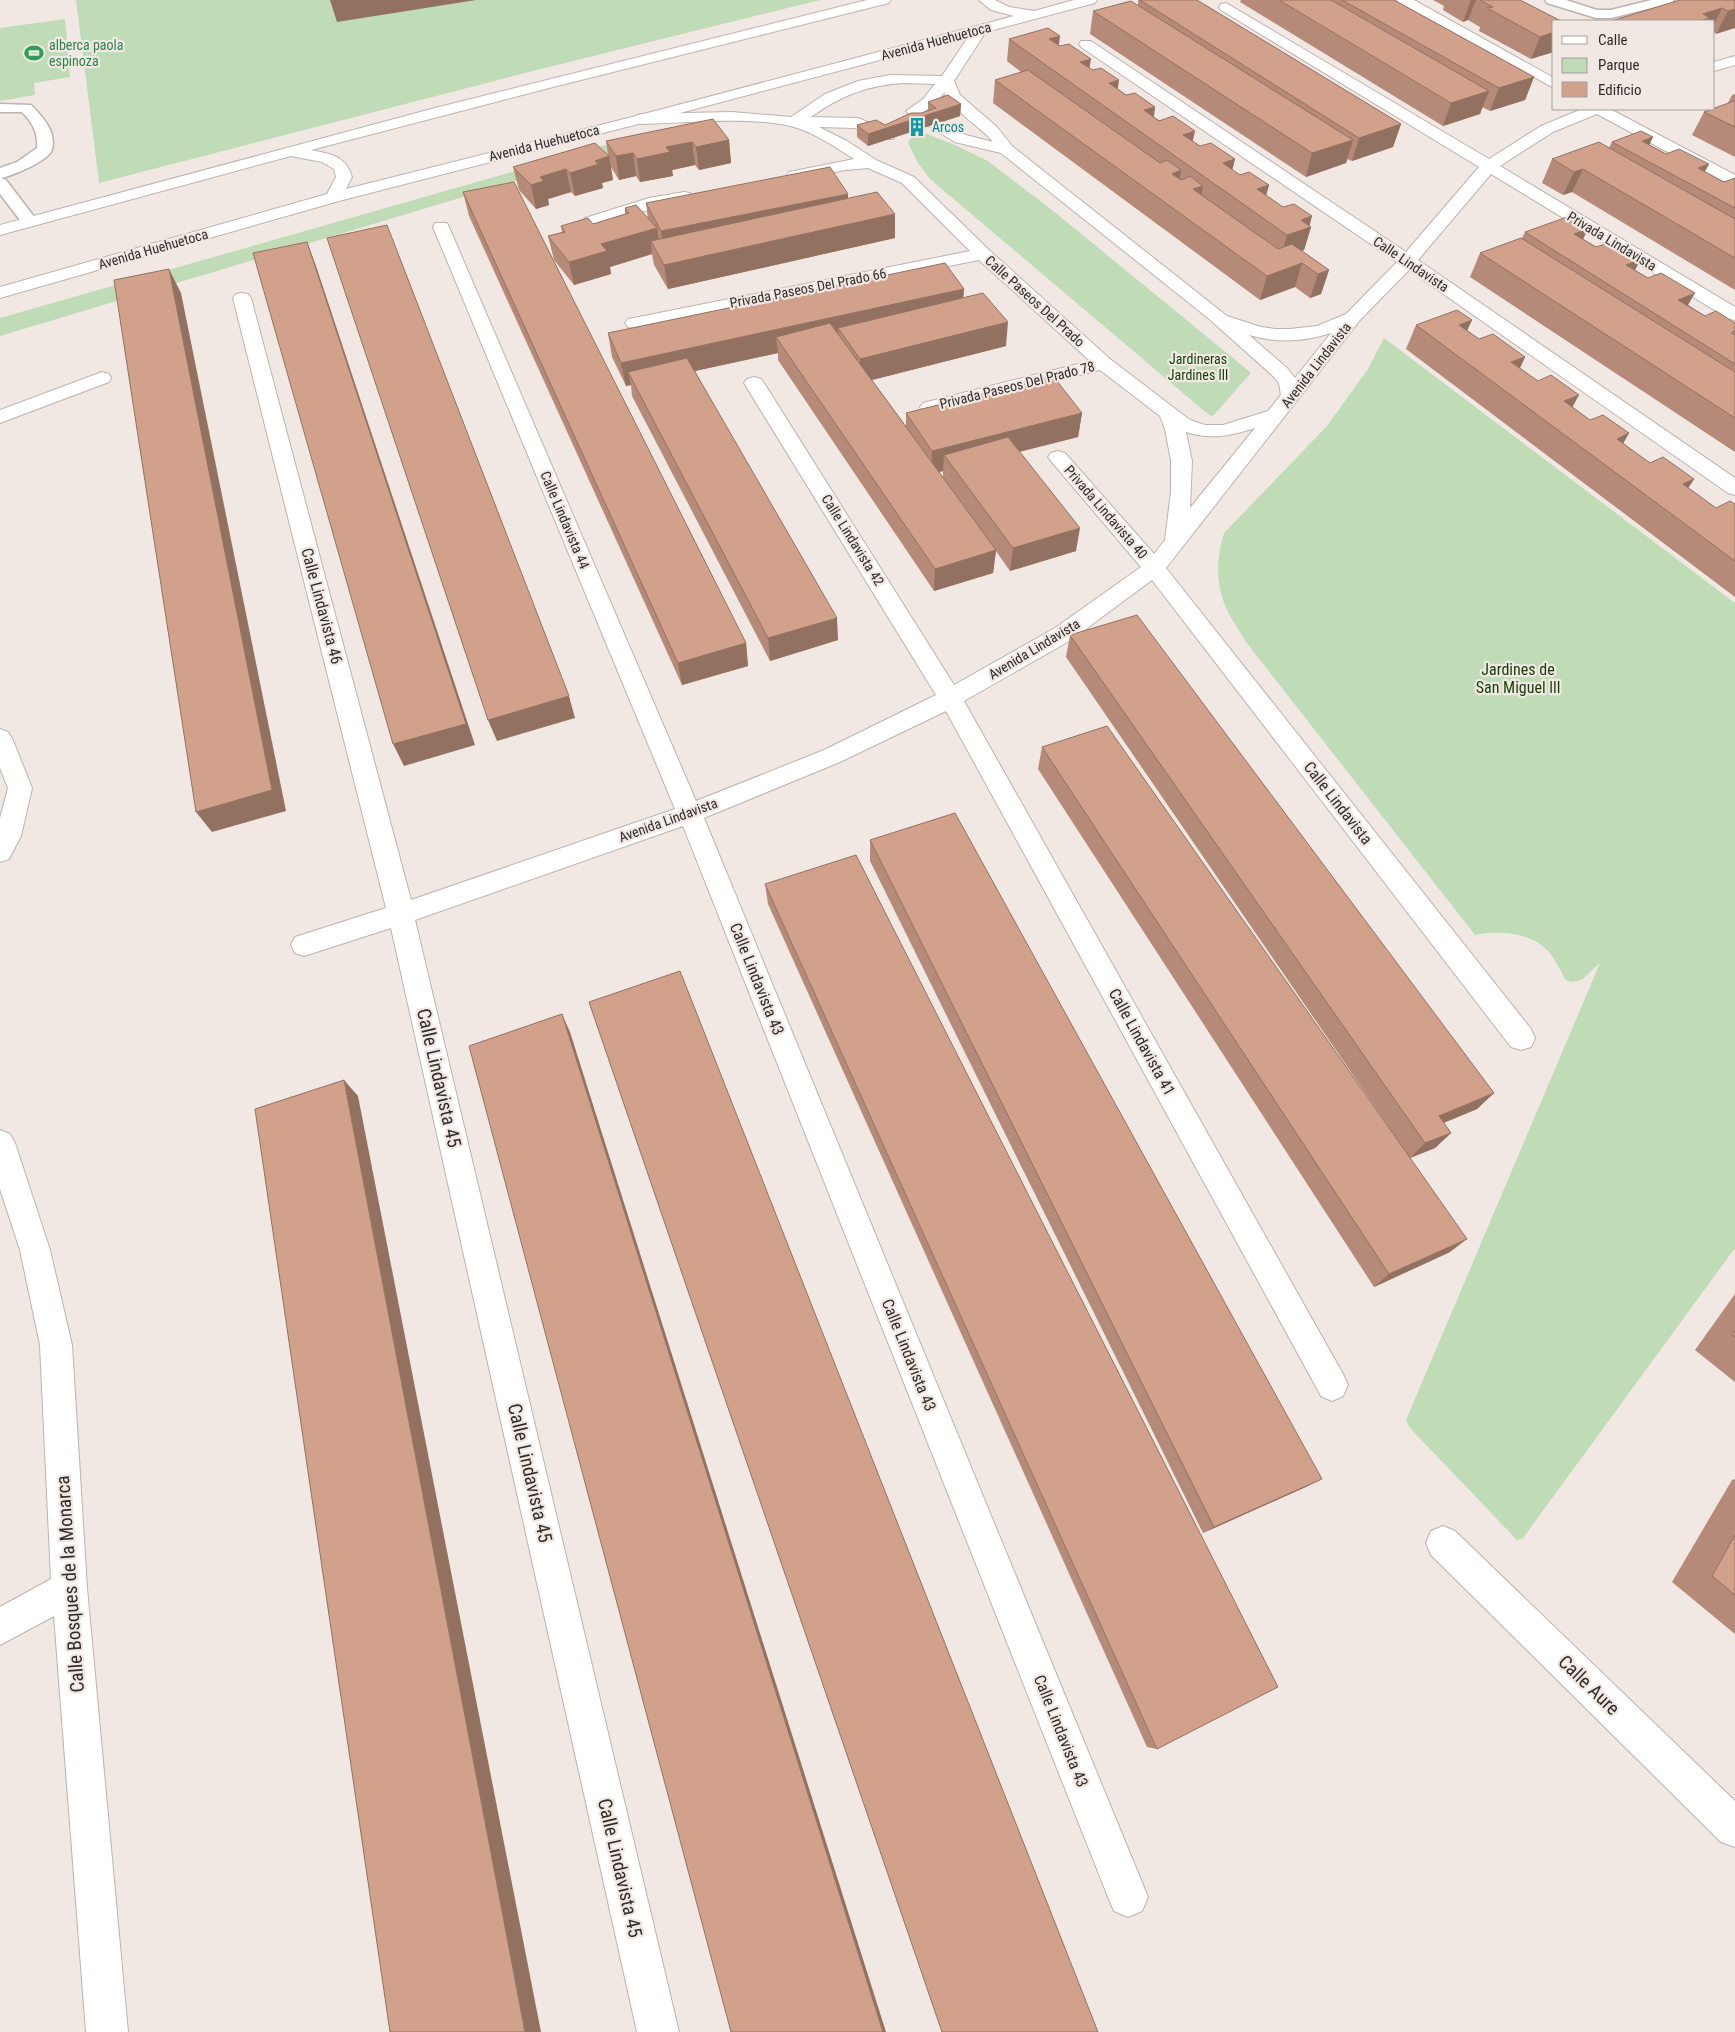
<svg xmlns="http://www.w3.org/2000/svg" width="1735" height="2032" viewBox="0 0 1735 2032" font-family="'Roboto Condensed',sans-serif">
  <rect width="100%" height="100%" fill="#f1e8e3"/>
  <g fill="#bfdcb7">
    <polygon points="76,0 820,0 529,72 99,183"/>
    <polygon points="65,19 70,77 34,83 35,95 0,101 0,28"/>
    <polygon points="662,129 680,132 0,336 0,318"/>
    <polygon points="927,134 955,145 988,161 1052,210 1250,372 1250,374 1213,416 1209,415 930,179 918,163 908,143 911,137"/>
    <path d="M1384,338L1735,603V1248L1523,1538L1517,1540L1409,1427L1406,1420L1600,963C1589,971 1582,987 1566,980C1560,971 1556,960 1548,951C1531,932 1498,930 1475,935L1246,642C1239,630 1230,618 1225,605C1215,582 1217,556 1224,533L1327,426L1368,369Z"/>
  </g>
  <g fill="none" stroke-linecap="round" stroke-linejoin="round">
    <g stroke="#bcb3af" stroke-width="3">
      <g id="service">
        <polygon points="1545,0 1566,0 1597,10 1611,10 1651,0 1674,0 1672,3 1611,18 1596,18 1547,3"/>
        <path d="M0,104L31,105C42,116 57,132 52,150C48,161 12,176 1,178L6,180L35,218L37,221L35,224H23L0,194V168L17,162L37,148C38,133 33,123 22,112H0Z"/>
      </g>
    </g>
    <g stroke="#bcb3af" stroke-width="2">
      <g id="minor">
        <polygon points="1397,0 1414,0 1554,78 1554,88 1399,3"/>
        <path d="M1226,3L1489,159L1541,126L1582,109H1610L1735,175V187L1729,185L1597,114L1553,132L1500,166L1735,307V320L1729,319L1491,174L1418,260L1735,478V495L1728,493L1409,270L1360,320L1166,568L1531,1029L1535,1038L1531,1047L1521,1050L1511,1047L1152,580L1071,640L964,701L1343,1374L1348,1385L1343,1396L1332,1401L1321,1396L946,711L840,762L704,818L1148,1897L1142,1911L1128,1917L1114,1911L1108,1897L683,826L415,920L679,2032H637L391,928L304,956L295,953L291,945L295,937L386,908L233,298L236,294L242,293L248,294L251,298L411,900L675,809L433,227L435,223H447L449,227L696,801L824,750L936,695L744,383L747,379L754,377L761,379L764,383L954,685L1055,628L1141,567L1051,461L1048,457L1051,453L1058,451L1065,453L1154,554L1165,540L1171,492V461L1165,429L1160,416L1100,370L930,413L923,411L920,407L923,403L1090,361L979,260L634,328L628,327L625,323L628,319L634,318L970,251L902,183L868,168L845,170L795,180L789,178L787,175L789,172L854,159C835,147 812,131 790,126C748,116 685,123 641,124L636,122L633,119L636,116L641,114L732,112L791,117L825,94L858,81L890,75L942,76L975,27H985L987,30L954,81L960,95L997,127L1012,146L1227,316L1261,327L1275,329H1290L1317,326L1346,314L1397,262L1081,47L1079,44L1081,41H1091L1406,252L1479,167L1221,10L1219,7L1221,4ZM904,83L935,84L923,99L906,111L909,114L955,142L1001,153L1208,318L1273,376L1279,383L1281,395L1268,411L1223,425H1205L1190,420L1110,359L989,250L914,177L876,160L847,141L819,127L855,128L881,139H893L895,136L893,133L858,118L811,117C840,96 868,85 904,83ZM944,93C954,112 979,125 993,142L966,135L925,111L933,105ZM1331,333L1295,378L1287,368L1249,335C1276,343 1304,342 1331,333ZM1255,428L1190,508L1192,461L1186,432C1211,440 1230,436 1255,428Z"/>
        <polygon points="1735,56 1735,65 1714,71 1714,62"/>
        <polygon points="684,192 690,193 692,197 690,201 658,207 591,227 585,226 583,222 585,218 649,198"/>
        <polygon points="102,372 109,374 111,378 109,382 0,423 0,410"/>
        <polygon points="0,729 8,732 12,738 32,788 21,836 9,859 0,862 0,818 8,788 0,768"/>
        <polygon points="0,1130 10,1134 15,1143 50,1250 72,1345 87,1588 128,2032 86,2032 54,1616 0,1645 0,1607 51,1579 40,1345 20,1250 0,1189"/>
        <polygon points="1443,1526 1455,1531 1735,1801 1735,1847 1721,1842 1431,1555 1426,1543 1431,1531"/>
      </g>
    </g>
    <g stroke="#bcb3af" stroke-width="2">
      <path id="secondary" d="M867,0H891L889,3L557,86L311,150C331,154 346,156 352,177L346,189L636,116L1014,16L991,10L979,0H995L1009,7L1034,11L1074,0H1097L1095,3L646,122L339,201L0,298V287L327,194L336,177L334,169L322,162L291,156L0,235V225L435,108Z"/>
    </g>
    <use href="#service" fill="#fff" fill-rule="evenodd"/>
    <use href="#minor" fill="#fff" fill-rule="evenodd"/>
    <use href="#secondary" fill="#fff" fill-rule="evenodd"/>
  </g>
  <g fill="#b58a78" fill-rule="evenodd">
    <polygon points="1138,0 1197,0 1401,124 1393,147 1352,161 1347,159 1346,163 1306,177 1090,34 1093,11 1138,5"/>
    <polygon points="1241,0 1394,0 1534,77 1525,100 1490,111 1482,107 1480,114 1443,126 1240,2"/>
    <polygon points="1433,0 1520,0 1561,21 1531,59 1479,31 1480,27 1468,20 1463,22 1443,10 1444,6"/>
    <polygon points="1680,0 1735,0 1716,34 1714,32 1714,21"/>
    <polygon points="1009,39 1059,45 1126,95 1155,107 1154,117 1200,146 1235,159 1232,170 1240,175 1269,185 1266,196 1311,227 1304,250 1302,251 1329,270 1321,294 1310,298 1295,287 1260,300 993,103 995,80 1021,72 1007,61"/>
    <polygon points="1735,94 1735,157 1692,135 1704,112 1728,103 1732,95"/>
    <polygon points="928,102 961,104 960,116 868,146 857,137 857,125 885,125 928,111"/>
    <polygon points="729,140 731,163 699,170 695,165 672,170 673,176 640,182 636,176 619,180 611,167 613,180 602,183 603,188 575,196 571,192 548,199 549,205 536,209 519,190 513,167 608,155 606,141"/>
    <polygon points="1612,142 1649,145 1666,154 1709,164 1704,172 1724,182 1735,178 1735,290 1572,192 1563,195 1542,183 1552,159 1609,148"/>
    <polygon points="463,192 746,643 748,666 682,685 469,216"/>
    <polygon points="848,199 895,238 668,289 654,265 652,254 610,267 611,274 574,285 554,260 548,236 562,232 561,226 593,224 625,214 625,208 648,219 646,203"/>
    <polygon points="1588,229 1583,239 1635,270 1705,316 1735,323 1735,452 1470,277 1480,253 1522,238 1525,232"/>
    <path d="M964,289L963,298L1006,346L872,380L906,426V413H1082L1078,437L1019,452L1076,551L1010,571L996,551L993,573L934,591L778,360V353L695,371L838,640L770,661L632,396L631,385L626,386L612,357L608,333ZM943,471V477L939,472Z"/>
    <polygon points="1472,320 1467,330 1479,339 1525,357 1520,368 1590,420 1629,433 1623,444 1650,463 1694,479 1688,488 1716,508 1735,504 1735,597 1406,349 1416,325"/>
    <polygon points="1070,635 1494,1093 1477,1109 1444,1123 1451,1133 1435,1148 1410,1158 1450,1252 1374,1287 1038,769 1042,747 1399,1142 1066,657"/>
    <polygon points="870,840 1308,1486 1203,1533 870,861"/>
    <polygon points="765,884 1157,1749 1147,1747 768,904"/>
    <polygon points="1735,1294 1735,1382 1695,1350"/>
    <polygon points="1735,1479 1735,1634 1672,1582 1732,1480"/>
  </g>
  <g fill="#937161">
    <polygon points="330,0 476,0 337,22"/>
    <polygon points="1471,0 1476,0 1468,20 1463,22"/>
    <polygon points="1722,8 1714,24 1714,21 1699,21 1703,14"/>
    <polygon points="1735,9 1735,28 1716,34 1728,11"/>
    <polygon points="1554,32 1554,52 1531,59 1540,37"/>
    <polygon points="1060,36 1057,59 1049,39"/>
    <polygon points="1091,59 1087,82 1080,62"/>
    <polygon points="1534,77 1525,100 1490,111 1499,88"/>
    <polygon points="1119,80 1116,103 1109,83"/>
    <polygon points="1489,91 1480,114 1443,126 1451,103"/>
    <polygon points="961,104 960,116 868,146 868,134"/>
    <polygon points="1155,107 1151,130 1144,110"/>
    <polygon points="1401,124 1393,147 1352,161 1359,138"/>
    <polygon points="1195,131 1190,154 1183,135"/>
    <polygon points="1653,137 1643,159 1642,141"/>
    <polygon points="729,140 731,163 699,170 696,147"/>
    <polygon points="1353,140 1346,163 1306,177 1312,153"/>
    <polygon points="692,142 695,165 672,170 673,176 640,182 637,159 666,147"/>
    <polygon points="633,153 636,176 619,180 616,156"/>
    <polygon points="609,156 613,180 602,183 603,188 575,196 570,173 595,161"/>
    <polygon points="1235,159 1229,183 1217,187 1223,163"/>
    <polygon points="1709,164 1696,187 1698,168"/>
    <polygon points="566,169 571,192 548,199 549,205 536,209 531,185 540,177"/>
    <polygon points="1583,169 1572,192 1563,195 1574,172"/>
    <polygon points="1181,170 1177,194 1172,174"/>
    <polygon points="1269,185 1262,209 1257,189"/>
    <polygon points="1203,186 1198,209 1193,189"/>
    <polygon points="848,194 848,217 665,254 661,231"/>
    <polygon points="895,214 895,238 668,289 664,265"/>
    <polygon points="1312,216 1309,228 1311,227 1304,250 1280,259 1287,235 1301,220"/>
    <polygon points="657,228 660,252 651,241 652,254 610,267 611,274 574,285 569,262 601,244"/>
    <polygon points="1588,229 1576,253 1574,234"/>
    <polygon points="307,242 316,266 475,745 404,766 393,744"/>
    <polygon points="1641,259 1628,283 1614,288 1626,265"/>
    <polygon points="1302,263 1295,287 1260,300 1267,276"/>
    <polygon points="169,269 181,293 286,811 212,832 196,812"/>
    <polygon points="1329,270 1321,294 1310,298 1318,274"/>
    <polygon points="964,289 962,312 838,328 839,340 776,337 778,353 635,384 628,372 631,385 626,386 621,363"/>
    <polygon points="1695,293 1681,317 1678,300"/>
    <polygon points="1472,320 1461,344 1459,325"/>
    <polygon points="1008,322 1006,346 860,383 860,359"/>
    <polygon points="1525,357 1514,380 1511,362"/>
    <polygon points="1579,395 1566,419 1564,401"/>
    <polygon points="1082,413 1078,437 954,468 944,455 943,471 931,474 932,451"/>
    <polygon points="1629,433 1615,457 1617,439"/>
    <polygon points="1694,479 1679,502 1683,484"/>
    <polygon points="1080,528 1076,551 1010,571 1013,548"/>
    <polygon points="996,550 993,573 934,591 935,569"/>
    <polygon points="837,618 838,640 770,661 768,638"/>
    <polygon points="746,643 748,666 682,685 678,663"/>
    <polygon points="569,696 575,718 497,741 488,720"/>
    <polygon points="562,1014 570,1032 886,2032 883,2032"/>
    <polygon points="344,1080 358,1096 541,2032 525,2032"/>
    <polygon points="1494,1093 1477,1109 1423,1131 1439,1116"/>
    <polygon points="1451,1133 1435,1148 1410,1158 1425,1143"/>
    <polygon points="1467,1239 1450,1252 1374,1287 1389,1274"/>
    <polygon points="1322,1479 1308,1486 1203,1533 1214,1527"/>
  </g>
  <g fill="#d2a18b" stroke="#937161">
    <polygon points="1140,0 1197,0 1401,124 1359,138"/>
    <polygon points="1279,0 1331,0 1489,91 1451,103"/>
    <polygon points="1342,0 1394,0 1534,77 1499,88"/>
    <polygon points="1480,0 1520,0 1561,21 1554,21 1554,32 1540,37 1487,8 1493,7"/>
    <polygon points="1680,0 1735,0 1735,9 1728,11 1722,8 1703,14 1710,18 1699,21 1611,21"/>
    <polygon points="1131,1 1353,140 1312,153 1093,11"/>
    <polygon points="1048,28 1060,36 1049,39 1060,46 1069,44 1091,59 1080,62 1093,70 1101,68 1119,80 1109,83 1126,95 1135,93 1155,107 1144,110 1159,121 1173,116 1195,131 1183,135 1200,146 1211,143 1235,159 1223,163 1240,175 1249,172 1269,185 1257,189 1283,207 1294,204 1312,216 1301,220 1311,227 1287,235 1009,39"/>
    <polygon points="1028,70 1160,163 1167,160 1181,170 1172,174 1181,180 1190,176 1203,186 1193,189 1278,249 1292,244 1329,270 1318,274 1302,263 1267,276 995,80"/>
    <polygon points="948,95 961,104 868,134 857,125 876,120 885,125 911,113 921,113 936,108 928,102"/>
    <polygon points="1734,101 1735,101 1735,127 1704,112"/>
    <polygon points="713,119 729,140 696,147 692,142 666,147 670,152 637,159 633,153 616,156 606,141"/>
    <polygon points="1641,131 1653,137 1642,141 1666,154 1679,149 1709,164 1698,168 1724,182 1735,178 1735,208 1612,142"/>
    <polygon points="1599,142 1735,219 1735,258 1583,169 1574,172 1552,159"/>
    <polygon points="595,143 609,156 595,161 599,164 570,173 566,169 540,177 544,181 531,185 513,167"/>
    <polygon points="830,167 848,194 661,231 646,203"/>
    <polygon points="514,182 746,643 678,663 463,192"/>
    <polygon points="877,192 895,214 664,265 651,241"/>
    <polygon points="636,205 657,228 601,244 607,251 569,262 548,236 565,232 561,226 588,218 593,224 629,213 625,208"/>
    <polygon points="1567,217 1588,229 1574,234 1596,247 1612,242 1641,259 1626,265 1648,278 1661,273 1695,293 1678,300 1705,316 1716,311 1735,323 1735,331 1731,333 1735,335 1735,364 1525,232"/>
    <polygon points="387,225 569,696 488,720 327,238"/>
    <polygon points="1521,238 1735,372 1735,418 1480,253"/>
    <polygon points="307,242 466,724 393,744 253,253"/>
    <polygon points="945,263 964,289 621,363 608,333"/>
    <polygon points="169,269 272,790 196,812 114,280"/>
    <polygon points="983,293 1008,322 860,359 838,328"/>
    <polygon points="1457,310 1472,320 1459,325 1479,339 1493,334 1525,357 1511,362 1538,381 1551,375 1579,395 1564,401 1590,420 1603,415 1629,433 1617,439 1650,463 1663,457 1694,479 1683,484 1716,508 1730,501 1735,504 1735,561 1416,325"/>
    <polygon points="830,323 996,550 935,569 776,337"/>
    <polygon points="687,358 837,618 768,638 628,372"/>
    <polygon points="1053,376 1082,413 932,451 906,413"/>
    <polygon points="1008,437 1080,528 1013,548 944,455"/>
    <polygon points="1137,615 1494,1093 1439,1116 1451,1133 1425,1143 1070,635"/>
    <polygon points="1107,726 1467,1239 1389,1274 1042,747"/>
    <polygon points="955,813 1322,1479 1214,1527 870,840"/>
    <polygon points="856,855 1278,1687 1157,1749 765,884"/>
    <polygon points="680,971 1098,2032 942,2032 589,1002"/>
    <polygon points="562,1014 883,2032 731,2032 469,1046"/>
    <polygon points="344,1080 525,2032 390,2032 255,1109"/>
    <polygon points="1735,1330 1735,1337 1732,1335"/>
    <polygon points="1735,1535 1735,1595 1712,1576"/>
  </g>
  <defs>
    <g id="stadium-bare" transform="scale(1.5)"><path d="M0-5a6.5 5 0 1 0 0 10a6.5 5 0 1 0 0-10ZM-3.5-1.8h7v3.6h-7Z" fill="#2e9e5b" stroke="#f1e8e3" stroke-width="2.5" paint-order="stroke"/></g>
    <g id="building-bare" transform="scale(1.5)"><path d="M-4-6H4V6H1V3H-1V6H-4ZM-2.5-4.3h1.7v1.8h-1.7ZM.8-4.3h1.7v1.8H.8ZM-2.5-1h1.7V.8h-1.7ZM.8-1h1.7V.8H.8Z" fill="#0f9aa8" stroke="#f1e8e3" stroke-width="2.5" paint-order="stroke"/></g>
  </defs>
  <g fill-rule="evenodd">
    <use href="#stadium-bare" x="34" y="53"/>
    <use href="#building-bare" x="917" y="127"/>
  </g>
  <g text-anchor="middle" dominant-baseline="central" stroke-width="4.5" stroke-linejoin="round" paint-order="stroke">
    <g font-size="14" fill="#2f2c2a" stroke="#f1e8e3">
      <text transform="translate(936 41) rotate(-15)">Avenida Huehuetoca</text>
      <text transform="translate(544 143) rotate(-14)">Avenida Huehuetoca</text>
      <text transform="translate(1612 241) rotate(31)">Privada Lindavista</text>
      <text transform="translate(153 249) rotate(-16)">Avenida Huehuetoca</text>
      <text transform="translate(1411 264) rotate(34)">Calle Lindavista</text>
      <text transform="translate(808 288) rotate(-11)">Privada Paseos Del Prado 66</text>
      <text transform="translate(1035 301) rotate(42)">Calle Paseos Del Prado</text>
      <text transform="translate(1316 365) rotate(-52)">Avenida Lindavista</text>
      <text transform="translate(1017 385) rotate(-14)">Privada Paseos Del Prado 78</text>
      <text transform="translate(1106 512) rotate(49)">Privada Lindavista 40</text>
      <text transform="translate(565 520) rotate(67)">Calle Lindavista 44</text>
      <text transform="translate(853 540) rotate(58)">Calle Lindavista 42</text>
      <text transform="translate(1034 649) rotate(-31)">Avenida Lindavista</text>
      <text transform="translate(668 820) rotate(-20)">Avenida Lindavista</text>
    </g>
    <g font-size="14" fill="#27864d" stroke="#f1e8e3" text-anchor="start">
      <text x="49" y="45">alberca paola<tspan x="49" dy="16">espinoza</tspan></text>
    </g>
    <g font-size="14" fill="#0d838f" stroke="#f1e8e3" text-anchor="start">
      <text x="932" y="127">Arcos</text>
    </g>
    <g font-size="14" fill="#133e05" stroke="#f1e8e3">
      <text x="1198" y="359">Jardineras<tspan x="1198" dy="16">Jardines lll</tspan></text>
    </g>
    <g font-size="16" fill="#2f2c2a" stroke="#f1e8e3">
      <text transform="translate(322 606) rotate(75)">Calle Lindavista 46</text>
      <text transform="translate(1338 803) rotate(52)">Calle Lindavista</text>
      <text transform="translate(757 979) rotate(68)">Calle Lindavista 43</text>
      <text transform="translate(1142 1042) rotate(61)">Calle Lindavista 41</text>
      <text transform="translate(909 1355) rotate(68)">Calle Lindavista 43</text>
      <text transform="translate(1061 1731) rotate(68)">Calle Lindavista 43</text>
    </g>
    <g font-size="16" fill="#133e05" stroke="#f1e8e3">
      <text x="1518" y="669">Jardines de<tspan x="1518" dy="18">San Miguel lll</tspan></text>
    </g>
    <g font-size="19" fill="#2f2c2a" stroke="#f1e8e3">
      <text transform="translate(439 1078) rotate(77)">Calle Lindavista 45</text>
      <text transform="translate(530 1473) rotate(77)">Calle Lindavista 45</text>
      <text transform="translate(70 1584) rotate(-94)">Calle Bosques de la Monarca</text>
      <text transform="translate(1589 1685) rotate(44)">Calle Aure</text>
      <text transform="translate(620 1868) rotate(77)">Calle Lindavista 45</text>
    </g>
  </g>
  <rect x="1552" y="20" width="162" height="90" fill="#f1e8e3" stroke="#a39d99"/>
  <rect x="1562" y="36" width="25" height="8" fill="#ffffff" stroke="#a39d99"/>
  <text x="1598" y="45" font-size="15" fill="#2f2c2a">Calle</text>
  <rect x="1562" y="58" width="25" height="15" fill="#bfdcb7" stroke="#a39d99"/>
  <text x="1598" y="70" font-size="15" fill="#2f2c2a">Parque</text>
  <rect x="1562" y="82" width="25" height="15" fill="#d2a18b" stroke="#a39d99"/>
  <text x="1598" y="95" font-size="15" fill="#2f2c2a">Edificio</text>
</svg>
